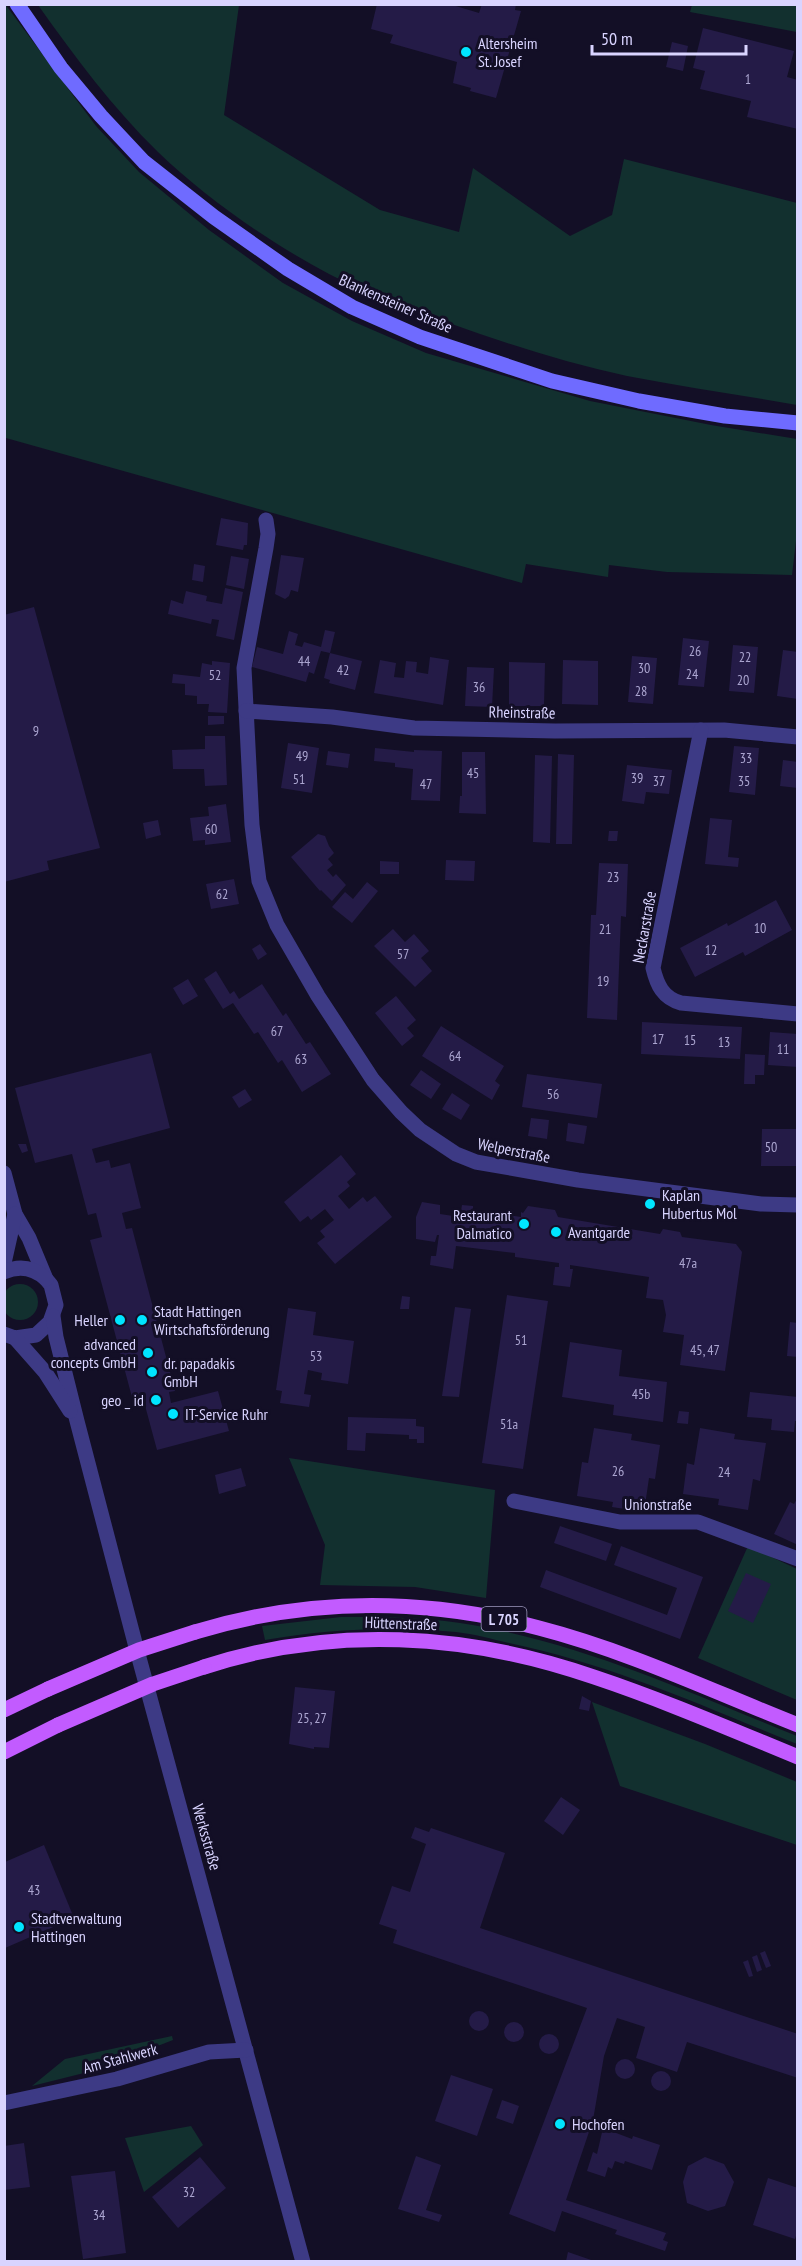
<svg xmlns="http://www.w3.org/2000/svg" width="802" height="2266" viewBox="0 0 802 2266" font-family="'PT Sans Narrow',sans-serif">
  <rect width="100%" height="100%" fill="#130f26"/>
  <g fill="#12302f">
    <polygon points="5,4 96,126 139,172 209,230 283,283 352,321 426,353 590,401 711,425 797,439 798,524 792,575 667,572 609,565 608,577 526,564 522,583 6,438"/>
    <path d="M38,5H239L224,115L380,210L459,232L473,168L570,236L612,215L624,159L797,203V405C741,395 684,387 627,376C567,363 507,344 449,323C421,312 392,303 364,291C293,259 214,206 158,152C112,107 75,57 38,5Z"/>
    <polygon points="692,5 797,5 797,32 690,12"/>
    <circle cx="20" cy="1302" r="18"/>
    <polygon points="289,1458 495,1490 486,1598 415,1587 320,1585 325,1545"/>
    <polygon points="748,1546 797,1569 797,1700 698,1658"/>
    <path d="M341,1617C380,1617 420,1617 460,1623C578,1641 688,1692 797,1736V1744C703,1706 610,1664 509,1643C492,1639 474,1634 456,1632C392,1626 328,1629 265,1640L262,1626Z"/>
    <polygon points="592,1702 705,1744 797,1782 797,1845 620,1786"/>
    <polygon points="172,2036 173,2040 96,2070 32,2086 65,2059"/>
    <polygon points="191,2126 203,2145 144,2192 125,2138"/>
  </g>
  <g fill="#241b47">
    <polygon points="377,4 449,4 479,13 482,4 516,4 515,10 521,11 496,98 470,91 471,88 453,83 457,62 390,43 393,35 371,29"/>
    <polygon points="703,28 794,51 787,77 798,80 798,129 747,117 751,101 700,89 705,71 693,68"/>
    <polygon points="672,42 688,46 683,71 666,67"/>
    <polygon points="221,518 248,523 247,545 244,545 243,550 216,545"/>
    <polygon points="281,555 304,558 298,592 291,590 289,596 285,599 275,594"/>
    <polygon points="231,556 249,559 244,589 226,585"/>
    <polygon points="194,564 205,566 203,582 192,580"/>
    <polygon points="225,588 243,592 234,640 216,636 219,620 212,619 211,624 168,614 171,600 183,604 186,591 207,596 206,601 222,604"/>
    <polygon points="34,607 100,848 47,861 49,870 4,882 4,615"/>
    <polygon points="325,630 335,632 330,653 362,661 355,690 329,683 330,680 324,678 330,653 321,651 314,674 309,672 306,682 252,667 257,647 283,654 289,631 298,634 295,645 302,647 304,642 321,647"/>
    <polygon points="683,638 709,641 704,687 678,685"/>
    <polygon points="733,645 758,647 754,693 729,691"/>
    <polygon points="783,650 798,652 798,699 777,696"/>
    <polygon points="632,656 657,658 653,704 628,702"/>
    <polygon points="430,657 449,660 443,705 374,693 380,660 396,663 394,677 404,678 406,661 417,662 416,672 428,674"/>
    <polygon points="563,660 598,661 598,705 562,704"/>
    <polygon points="212,661 230,663 227,713 208,712 209,704 197,704 197,696 185,695 185,684 172,683 173,674 200,677 202,663 212,665"/>
    <polygon points="509,662 545,663 544,706 509,706"/>
    <polygon points="467,667 494,668 492,707 465,706"/>
    <polygon points="208,716 224,716 224,724 208,725"/>
    <polygon points="205,736 225,736 227,785 205,786 204,769 173,769 172,750 205,749"/>
    <polygon points="288,743 319,748 312,793 281,788"/>
    <polygon points="734,746 759,748 755,795 729,792"/>
    <polygon points="375,748 414,752 414,750 442,751 440,801 411,800 413,769 395,767 395,763 374,761"/>
    <polygon points="328,751 350,754 348,768 326,765"/>
    <polygon points="462,752 485,752 486,814 459,813 460,796 462,796"/>
    <polygon points="558,754 574,755 572,844 556,844"/>
    <polygon points="535,755 552,756 550,843 533,842"/>
    <polygon points="783,760 798,762 798,788 780,786"/>
    <polygon points="627,765 672,770 669,794 646,792 644,804 622,801"/>
    <polygon points="226,804 231,842 205,845 205,840 193,841 190,818 209,816 208,807"/>
    <polygon points="710,818 732,820 728,857 739,858 738,867 705,864"/>
    <polygon points="158,820 161,835 146,839 143,823"/>
    <polygon points="609,831 618,831 617,841 608,841"/>
    <polygon points="318,834 325,836 329,846 334,853 328,859 333,865 327,870 333,877 336,874 346,885 332,901 321,890 320,891 291,857"/>
    <polygon points="446,860 475,861 474,881 445,880"/>
    <polygon points="380,861 399,862 399,874 380,874"/>
    <polygon points="599,863 628,864 626,917 621,916 617,1020 587,1018 591,915 596,915"/>
    <polygon points="234,879 239,904 211,909 206,884"/>
    <polygon points="367,882 378,891 352,923 332,907 345,892 353,899"/>
    <polygon points="776,900 792,930 745,956 743,952 695,977 680,948 727,923 728,926"/>
    <polygon points="393,929 405,942 414,934 429,951 421,958 432,971 415,987 374,946"/>
    <polygon points="260,944 267,954 258,960 252,949"/>
    <polygon points="216,971 230,994 234,991 239,999 262,984 283,1016 286,1013 306,1044 310,1042 331,1074 302,1092 282,1060 278,1063 258,1032 254,1034 233,1003 223,1009 204,979"/>
    <polygon points="188,979 198,996 183,1005 173,988"/>
    <polygon points="396,996 416,1020 407,1028 414,1036 402,1046 375,1013"/>
    <polygon points="642,1022 742,1027 740,1059 641,1054"/>
    <polygon points="441,1026 504,1066 495,1081 500,1085 492,1100 422,1056"/>
    <polygon points="770,1032 798,1034 798,1067 768,1065"/>
    <polygon points="151,1053 170,1128 92,1149 96,1163 109,1160 111,1168 130,1163 141,1208 122,1213 126,1229 132,1228 175,1391 169,1392 171,1403 218,1391 229,1431 157,1450 143,1398 133,1401 90,1240 102,1237 96,1213 88,1215 72,1154 35,1163 15,1088"/>
    <polygon points="745,1054 765,1055 764,1075 755,1075 755,1084 744,1084"/>
    <polygon points="421,1070 441,1084 431,1099 410,1085"/>
    <polygon points="527,1074 602,1084 597,1118 522,1107"/>
    <polygon points="245,1089 252,1100 239,1108 232,1097"/>
    <polygon points="452,1093 470,1105 461,1120 442,1109"/>
    <polygon points="531,1118 549,1120 547,1139 528,1136"/>
    <polygon points="568,1123 587,1126 584,1144 566,1141"/>
    <polygon points="762,1129 798,1129 798,1166 761,1166"/>
    <polygon points="18,1144 26,1144 28,1151 22,1153"/>
    <polygon points="341,1155 356,1174 347,1182 350,1186 338,1196 349,1209 363,1197 367,1202 375,1196 392,1217 335,1264 317,1243 325,1237 320,1231 334,1220 325,1209 311,1220 308,1216 300,1222 284,1202"/>
    <polygon points="422,1202 440,1205 440,1214 460,1217 462,1205 473,1206 473,1210 521,1217 521,1212 523,1213 528,1206 555,1210 558,1217 660,1234 663,1229 680,1232 682,1237 736,1244 742,1252 725,1371 680,1365 684,1335 663,1332 666,1315 663,1300 646,1298 649,1277 570,1265 570,1269 573,1269 570,1287 553,1285 555,1267 559,1267 559,1263 515,1257 515,1253 456,1246 453,1269 430,1265 431,1256 436,1256 439,1235 437,1235 435,1242 416,1239 416,1217"/>
    <polygon points="507,1295 548,1301 523,1469 482,1463"/>
    <polygon points="402,1296 410,1297 409,1309 400,1309"/>
    <polygon points="455,1307 471,1309 459,1397 442,1396"/>
    <polygon points="288,1308 316,1312 313,1335 354,1341 348,1384 321,1380 322,1373 308,1370 304,1394 311,1395 309,1407 280,1403 282,1391 276,1390"/>
    <polygon points="790,1322 798,1323 798,1357 787,1356"/>
    <polygon points="570,1342 622,1350 619,1376 667,1382 663,1422 613,1415 614,1405 562,1397"/>
    <polygon points="750,1392 798,1397 798,1421 795,1421 794,1432 771,1430 772,1419 747,1417"/>
    <polygon points="679,1411 689,1412 688,1424 677,1423"/>
    <polygon points="348,1417 416,1419 416,1426 424,1427 424,1443 417,1443 417,1439 409,1439 409,1435 366,1433 365,1451 347,1450"/>
    <polygon points="594,1428 632,1434 631,1440 660,1445 655,1479 649,1478 644,1512 612,1507 613,1502 577,1496 582,1462 588,1463"/>
    <polygon points="700,1428 735,1434 734,1439 766,1443 760,1481 753,1479 748,1510 718,1505 719,1499 683,1494 687,1463 694,1465"/>
    <polygon points="241,1468 246,1486 219,1494 215,1475"/>
    <polygon points="798,1497 798,1545 774,1534 790,1502 794,1504"/>
    <polygon points="560,1526 612,1544 606,1561 554,1543"/>
    <polygon points="621,1546 703,1577 680,1639 540,1587 546,1570 667,1615 677,1588 614,1565"/>
    <polygon points="746,1573 771,1584 753,1623 728,1611"/>
    <polygon points="295,1687 335,1691 329,1748 314,1747 314,1749 289,1744"/>
    <polygon points="582,1696 591,1701 589,1711 579,1709"/>
    <polygon points="561,1797 580,1810 563,1835 544,1821"/>
    <polygon points="415,1827 429,1832 431,1828 505,1853 480,1928 798,2034 798,2078 687,2042 677,2072 636,2058 645,2027 617,2018 604,2056 593,2120 566,2200 666,2233 663,2240 668,2242 665,2251 615,2234 617,2230 562,2211 555,2232 509,2214 587,2008 393,1943 397,1930 379,1924 392,1886 410,1892 426,1844 411,1838"/>
    <polygon points="44,1845 74,1918 5,1948 5,1862"/>
    <polygon points="765,1951 771,1966 766,1968 760,1953"/>
    <polygon points="757,1955 762,1970 757,1972 752,1957"/>
    <polygon points="748,1960 753,1976 749,1977 743,1962"/>
    <circle cx="479" cy="2021" r="10"/>
    <circle cx="514" cy="2032" r="10"/>
    <circle cx="549" cy="2044" r="10"/>
    <circle cx="625" cy="2069" r="10"/>
    <circle cx="661" cy="2081" r="10"/>
    <polygon points="451,2075 493,2089 477,2136 435,2121"/>
    <polygon points="502,2100 519,2106 513,2124 496,2118"/>
    <polygon points="603,2128 632,2139 633,2136 660,2145 652,2170 625,2161 624,2164 615,2161 612,2169 608,2167 605,2177 587,2171 593,2152 597,2154"/>
    <polygon points="24,2143 30,2187 4,2190 4,2146"/>
    <polygon points="416,2156 441,2165 426,2210 442,2215 439,2222 398,2209"/>
    <polygon points="200,2157 226,2188 178,2228 152,2197"/>
    <polygon points="705,2157 724,2164 734,2182 725,2206 708,2211 687,2203 683,2182 688,2166"/>
    <polygon points="115,2171 126,2253 83,2259 71,2176"/>
    <polygon points="768,2178 798,2188 798,2230 795,2239 753,2225"/>
    <polygon points="568,2252 594,2261 594,2262 566,2261"/>
  </g>
  <g fill="none" stroke-linecap="round" stroke-linejoin="round">
    <g stroke="#3d3a85" stroke-width="15">
      <polyline points="266,520 268,534 266,548 244,668 252,825 259,881 277,925 318,996 373,1080 401,1112 420,1130 456,1154 476,1162 578,1180 761,1204 798,1205"/>
      <polyline points="246,711 332,717 414,728 555,731 724,730 798,737"/>
      <path d="M701,730L653,968C657,985 663,998 681,1003L798,1014"/>
      <polyline points="4,1173 15,1214 29,1238 46,1279 51,1285 56,1305 50,1322 36,1335 15,1338 4,1334"/>
      <polyline points="4,1263 15,1214"/>
      <path d="M4,1272C20,1265 34,1268 46,1279"/>
      <polyline points="53,1316 56,1337 77,1421 135,1643 303,2262"/>
      <polyline points="15,1338 45,1372 70,1411"/>
      <polyline points="514,1501 620,1522 698,1522 798,1559"/>
      <polyline points="4,2103 117,2079 209,2052 246,2050"/>
    </g>
    <polyline stroke="#6f6bff" stroke-width="15" points="17,4 61,68 101,116 144,162 214,217 288,269 352,307 420,337 552,381 639,401 725,416 798,423"/>
    <g stroke="#c25bff" stroke-width="15">
      <path d="M195,1632C310,1597 423,1597 539,1628C628,1651 712,1691 798,1725"/>
      <path d="M204,1667C332,1625 467,1633 594,1677C663,1700 730,1729 798,1757"/>
      <polyline points="4,1710 48,1689"/>
      <polyline points="4,1752 58,1725"/>
    </g>
    <g stroke="#c25bff" stroke-width="15">
      <polyline points="48,1689 139,1650 195,1632"/>
      <polyline points="58,1725 153,1684 204,1667"/>
    </g>
  </g>
  <g fill="#00e5ff" stroke="#130f26" stroke-width="2">
    <circle cx="466" cy="52" r="6"/>
    <circle cx="650" cy="1204" r="6"/>
    <circle cx="524" cy="1224" r="6"/>
    <circle cx="556" cy="1232" r="6"/>
    <circle cx="120" cy="1320" r="6"/>
    <circle cx="142" cy="1320" r="6"/>
    <circle cx="148" cy="1353" r="6"/>
    <circle cx="152" cy="1372" r="6"/>
    <circle cx="156" cy="1400" r="6"/>
    <circle cx="173" cy="1414" r="6"/>
    <circle cx="19" cy="1927" r="6"/>
    <circle cx="560" cy="2124" r="6"/>
  </g>
  <g text-anchor="middle" dominant-baseline="central" stroke-width="6" stroke-linejoin="round" paint-order="stroke">
    <g font-size="14" fill="#aca6d1">
      <text x="748" y="79">1</text>
      <text x="695" y="651">26</text>
      <text x="745" y="657">22</text>
      <text x="304" y="661">44</text>
      <text x="644" y="668">30</text>
      <text x="343" y="670">42</text>
      <text x="692" y="674">24</text>
      <text x="215" y="675">52</text>
      <text x="743" y="680">20</text>
      <text x="479" y="687">36</text>
      <text x="641" y="691">28</text>
      <text x="36" y="731">9</text>
      <text x="302" y="756">49</text>
      <text x="746" y="758">33</text>
      <text x="473" y="773">45</text>
      <text x="637" y="778">39</text>
      <text x="299" y="779">51</text>
      <text x="659" y="781">37</text>
      <text x="744" y="781">35</text>
      <text x="426" y="784">47</text>
      <text x="211" y="829">60</text>
      <text x="613" y="877">23</text>
      <text x="222" y="894">62</text>
      <text x="760" y="928">10</text>
      <text x="605" y="929">21</text>
      <text x="711" y="950">12</text>
      <text x="403" y="954">57</text>
      <text x="603" y="981">19</text>
      <text x="277" y="1031">67</text>
      <text x="658" y="1039">17</text>
      <text x="690" y="1040">15</text>
      <text x="724" y="1042">13</text>
      <text x="783" y="1049">11</text>
      <text x="455" y="1056">64</text>
      <text x="301" y="1059">63</text>
      <text x="553" y="1094">56</text>
      <text x="771" y="1147">50</text>
      <text x="688" y="1263">47a</text>
      <text x="521" y="1340">51</text>
      <text x="705" y="1350">45, 47</text>
      <text x="316" y="1356">53</text>
      <text x="641" y="1394">45b</text>
      <text x="509" y="1424">51a</text>
      <text x="618" y="1471">26</text>
      <text x="724" y="1472">24</text>
      <text x="312" y="1718">25, 27</text>
      <text x="34" y="1890">43</text>
      <text x="189" y="2192">32</text>
      <text x="99" y="2215">34</text>
    </g>
    <rect fill="#130f26" stroke="#9e99be" stroke-width="1.5" x="481.5" y="1607" width="45" height="24" rx="4.5"/>
    <g font-size="15" font-weight="bold" fill="#d9d4ff">
      <text x="504" y="1619">L 705</text>
    </g>
    <g font-size="16" fill="#d9d4ff" stroke="#130f26" text-anchor="start">
      <text x="478" y="43">Altersheim<tspan x="478" dy="18">St. Josef</tspan></text>
      <text x="662" y="1195">Kaplan<tspan x="662" dy="18">Hubertus Mol</tspan></text>
      <text x="512" y="1215" text-anchor="end">Restaurant<tspan x="512" dy="18">Dalmatico</tspan></text>
      <text x="568" y="1232">Avantgarde</text>
      <text x="154" y="1311">Stadt Hattingen<tspan x="154" dy="18">Wirtschaftsförderung</tspan></text>
      <text x="108" y="1320" text-anchor="end">Heller</text>
      <text x="136" y="1344" text-anchor="end">advanced<tspan x="136" dy="18">concepts GmbH</tspan></text>
      <text x="164" y="1363">dr. papadakis<tspan x="164" dy="18">GmbH</tspan></text>
      <text x="144" y="1400" text-anchor="end">geo _ id</text>
      <text x="185" y="1414">IT-Service Ruhr</text>
      <text x="31" y="1918">Stadtverwaltung<tspan x="31" dy="18">Hattingen</tspan></text>
      <text x="572" y="2124">Hochofen</text>
    </g>
    <g font-size="16" fill="#d9d4ff" stroke="#130f26">
      <text transform="translate(396 303) rotate(24)">Blankensteiner Straße</text>
      <text transform="translate(522 712) rotate(1)">Rheinstraße</text>
      <text transform="translate(644 927) rotate(-80)">Neckarstraße</text>
      <text transform="translate(514 1150) rotate(11)">Welperstraße</text>
      <text x="658" y="1504">Unionstraße</text>
      <text transform="translate(401 1623) rotate(2)">Hüttenstraße</text>
      <text transform="translate(207 1837) rotate(74)">Werksstraße</text>
      <text transform="translate(120 2058) rotate(-15)">Am Stahlwerk</text>
    </g>
  </g>
  <rect width="802" height="2266" fill="none" stroke="#d9d4ff" stroke-width="12"/>
  <path d="M592 45v9h154v-9" fill="none" stroke="#d9d4ff" stroke-width="3"/>
  <text x="601" y="45" font-size="18" fill="#d9d4ff" stroke="#130f26" stroke-width="4.5" paint-order="stroke">50 m</text>
</svg>
